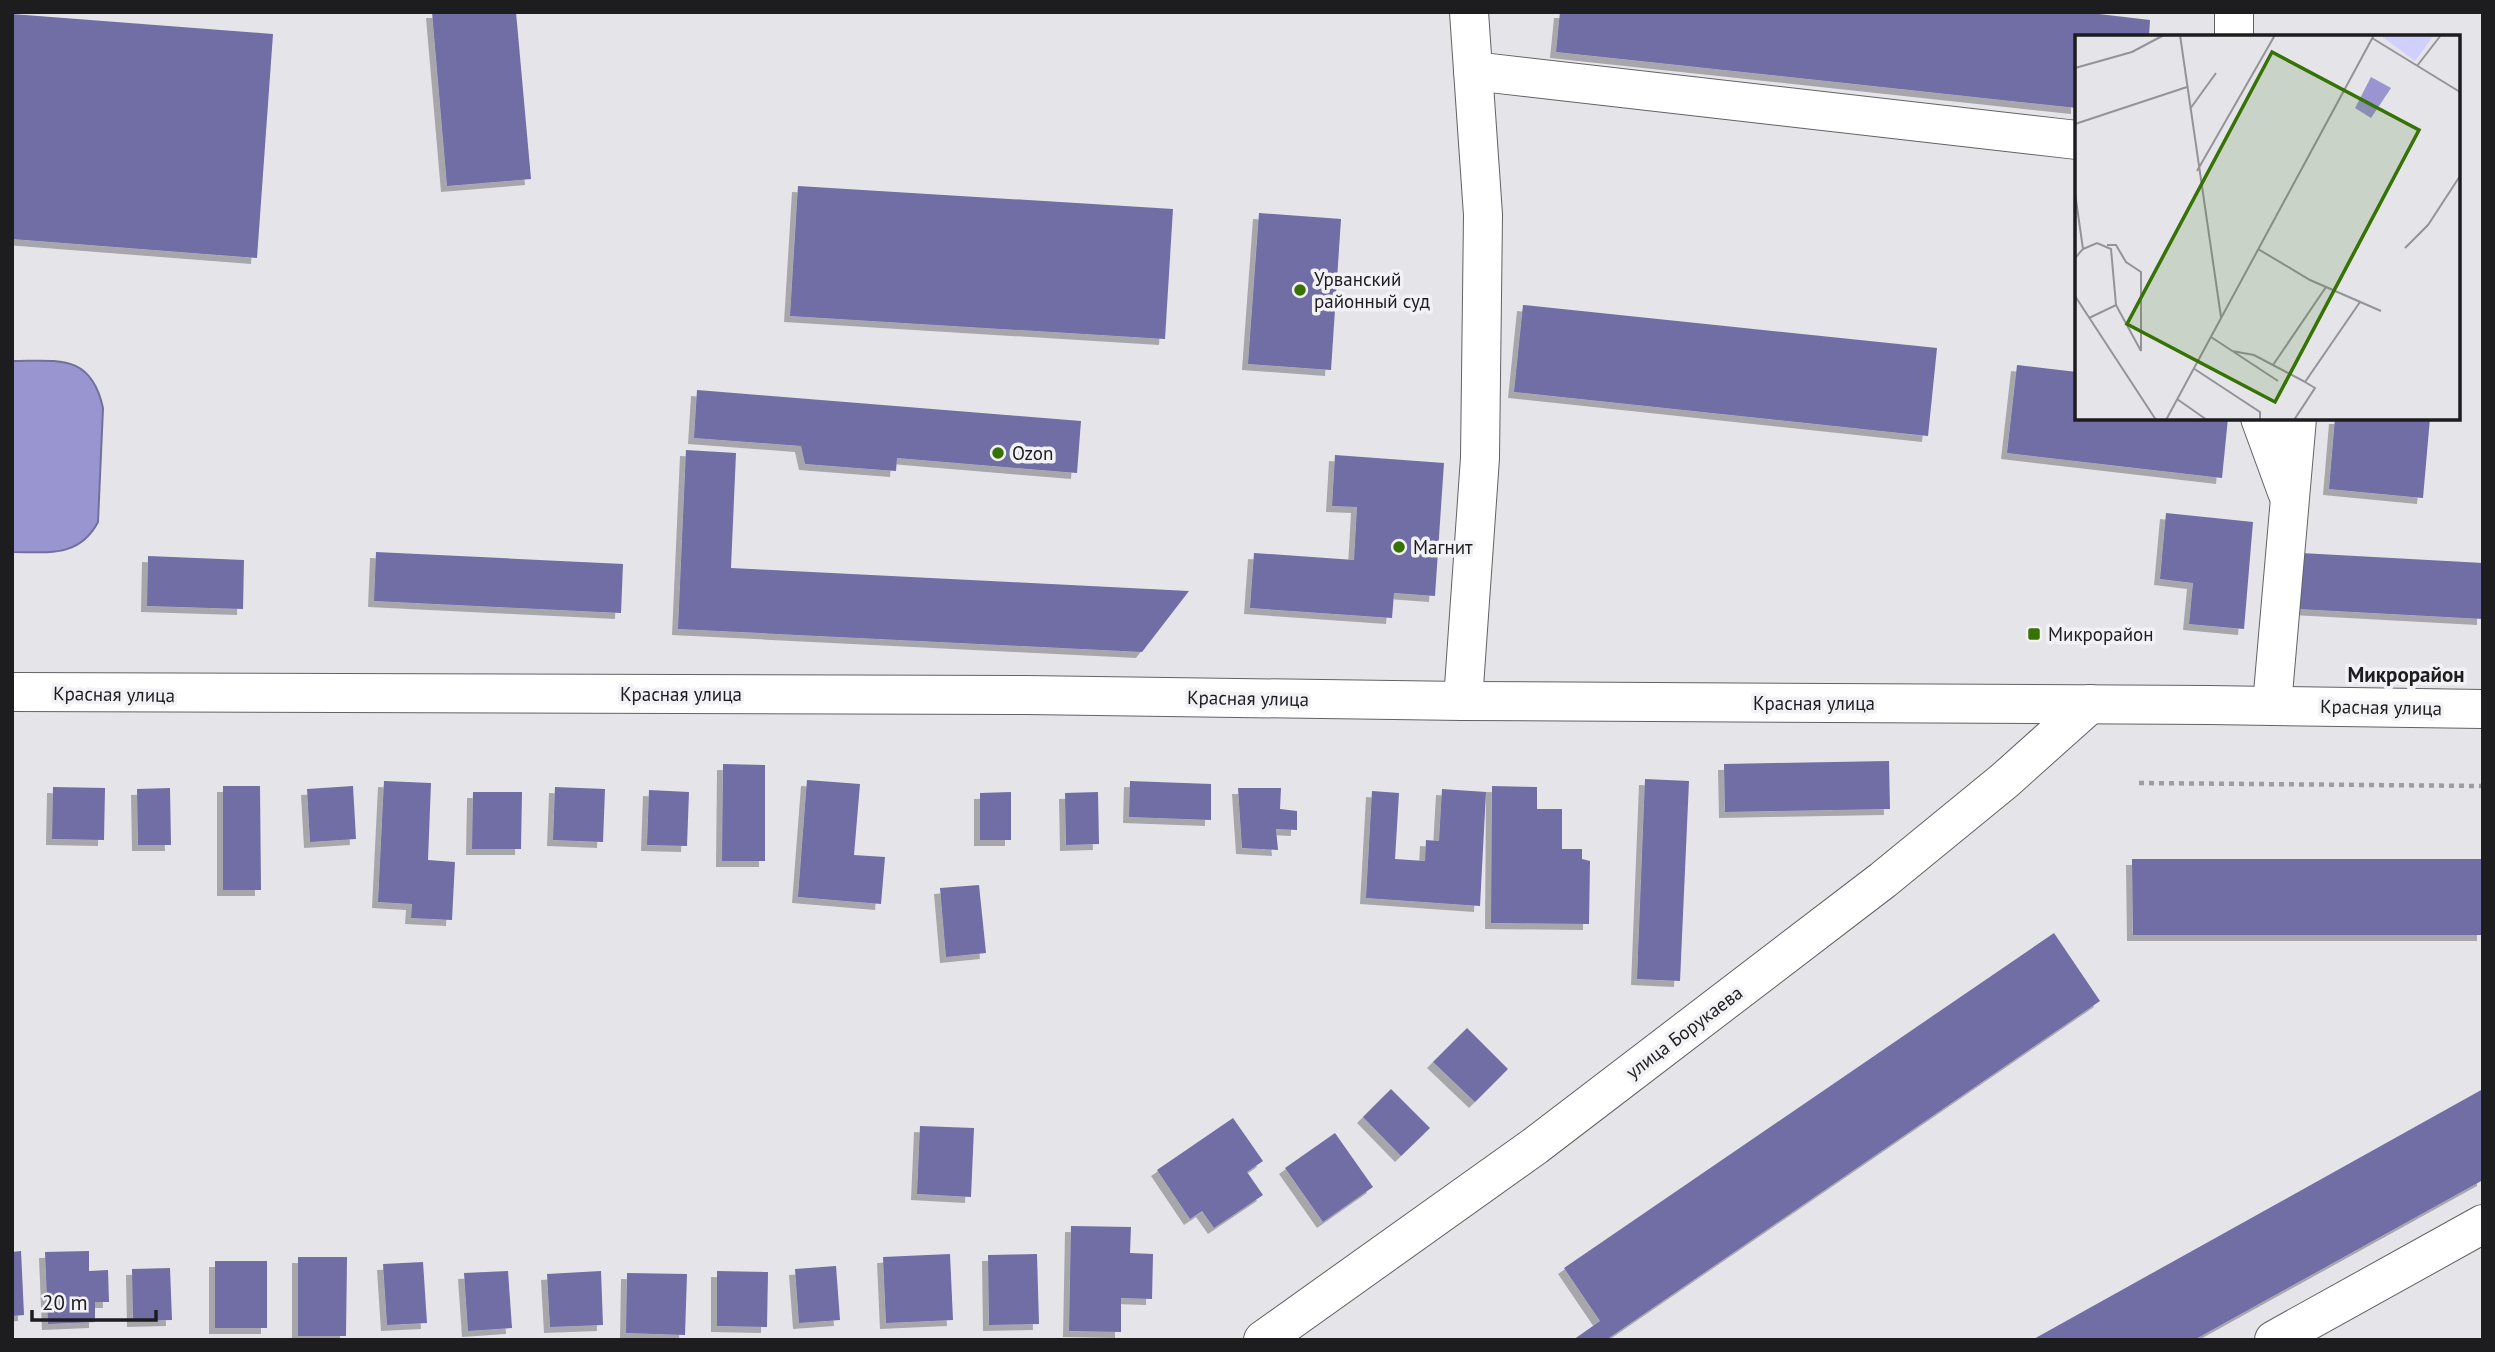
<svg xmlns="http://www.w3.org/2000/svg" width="2495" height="1352" viewBox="0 0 2495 1352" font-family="'PT Sans',sans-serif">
  <defs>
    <filter id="shadow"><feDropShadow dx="-6" dy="6" stdDeviation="0" flood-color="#0004"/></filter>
  </defs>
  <rect width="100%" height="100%" fill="#e4e4e9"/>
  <path fill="#9895d0" stroke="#73719b" stroke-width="2" d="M12,361C58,361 91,353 103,408L98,522C79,558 48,552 12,552Z"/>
  <g fill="#716ea6" filter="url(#shadow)">
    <polygon points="432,12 516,12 531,179 447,186"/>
    <polygon points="1560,12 2082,12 2150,20 2149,37 2077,37 2077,108 1556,52"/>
    <polygon points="12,14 273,34 257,258 12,239"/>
    <polygon points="798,186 1173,209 1165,339 790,316"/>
    <polygon points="1259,213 1341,219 1331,370 1248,364"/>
    <polygon points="1523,305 1937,348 1928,436 1514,392"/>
    <polygon points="2017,365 2077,372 2077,418 2228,418 2222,478 2007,453"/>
    <polygon points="697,390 1081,421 1077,473 897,458 896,471 805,464 801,446 694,438"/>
    <polygon points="2335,418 2430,418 2423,498 2329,489"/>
    <polygon points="686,450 736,453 731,568 1189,591 1142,652 678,629"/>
    <polygon points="1335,455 1444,463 1435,596 1394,593 1392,618 1250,608 1254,553 1354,560 1357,507 1332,506"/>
    <polygon points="2166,513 2253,522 2244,629 2189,624 2193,583 2160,579"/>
    <polygon points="376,552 623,564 621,613 374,601"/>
    <polygon points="2301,553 2483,563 2483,619 2298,609"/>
    <polygon points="148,556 244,560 243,609 147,606"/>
    <polygon points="1889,761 1890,809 1725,812 1724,764"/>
    <polygon points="723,764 765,765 765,861 722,861"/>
    <polygon points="1645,779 1689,781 1680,981 1637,979"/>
    <polygon points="807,780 860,784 854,855 885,857 881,904 798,897"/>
    <polygon points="384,781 431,783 428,860 455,862 452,920 411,918 412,904 378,902"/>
    <polygon points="1130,781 1211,784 1211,820 1129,817"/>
    <polygon points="223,786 260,786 261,890 223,890"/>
    <polygon points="353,786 356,839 310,842 307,789"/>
    <polygon points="1492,786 1537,787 1537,809 1562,809 1562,849 1582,849 1582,859 1590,861 1589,924 1491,923"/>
    <polygon points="53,787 105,788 104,840 52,839"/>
    <polygon points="555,787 605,789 603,842 553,840"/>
    <polygon points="170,788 171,845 138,845 137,789"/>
    <polygon points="1238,788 1281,788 1280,809 1297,811 1297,830 1276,829 1278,850 1242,848"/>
    <polygon points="1442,789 1486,792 1480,906 1366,898 1372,791 1399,793 1395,859 1425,861 1426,840 1439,841"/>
    <polygon points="649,790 689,792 687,846 647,845"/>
    <polygon points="473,792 522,792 521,849 472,849"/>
    <polygon points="1011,792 1011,840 980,840 980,793"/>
    <polygon points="1098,792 1099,844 1066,845 1065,793"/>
    <polygon points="2132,859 2483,859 2483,935 2133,935"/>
    <polygon points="979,885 986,953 946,957 940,888"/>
    <polygon points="2054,933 2100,1001 1606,1340 1573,1340 1600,1321 1564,1268"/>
    <polygon points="1467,1028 1508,1069 1475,1102 1433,1062"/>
    <polygon points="1391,1089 1430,1128 1401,1156 1363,1117"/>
    <polygon points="2483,1089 2483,1180 2194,1340 2032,1340"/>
    <polygon points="1233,1118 1263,1161 1247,1172 1263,1195 1214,1228 1202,1211 1190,1219 1157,1170"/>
    <polygon points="920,1126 974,1128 971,1197 917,1194"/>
    <polygon points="1335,1133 1373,1187 1323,1222 1285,1168"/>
    <polygon points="1071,1226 1131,1227 1130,1253 1153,1254 1152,1299 1121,1298 1121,1332 1069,1331"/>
    <polygon points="21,1251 24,1315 12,1316 12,1252"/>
    <polygon points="89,1251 89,1271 108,1270 109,1302 95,1302 95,1322 48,1324 45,1252"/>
    <polygon points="950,1254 953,1320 886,1323 883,1257"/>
    <polygon points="1037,1254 1039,1324 989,1325 988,1255"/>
    <polygon points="298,1257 347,1257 346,1336 298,1336"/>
    <rect x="215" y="1261" width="52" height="67"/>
    <polygon points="423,1262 427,1323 387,1325 383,1264"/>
    <polygon points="836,1266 840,1320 799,1323 795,1269"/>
    <polygon points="170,1268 172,1320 133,1321 132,1269"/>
    <polygon points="508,1271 512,1328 468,1331 464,1273"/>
    <polygon points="601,1271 603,1325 550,1327 547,1274"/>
    <polygon points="717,1271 768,1272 767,1327 717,1326"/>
    <polygon points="627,1273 687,1274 685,1335 626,1333"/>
  </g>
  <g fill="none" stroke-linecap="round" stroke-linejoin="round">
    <g stroke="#626266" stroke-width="40">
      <g id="minor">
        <polyline points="2234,37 2234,12"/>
        <polyline points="1473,71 2077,140"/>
        <polyline points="2260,418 2287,492"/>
        <polyline points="12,692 1026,695 1463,701 2209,705 2483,709"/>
        <polyline points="1463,701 1480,458 1483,215 1469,12"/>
        <polyline points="2272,705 2297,418"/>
        <polyline points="1263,1340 1535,1146 1883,880 2004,781 2090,704"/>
        <polyline points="2274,1340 2483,1224"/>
      </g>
    </g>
    <polyline stroke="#9d9da1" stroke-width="4.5" stroke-dasharray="5 5" stroke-linecap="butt" points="2139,783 2483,786"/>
    <use href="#minor" stroke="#fff" stroke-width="38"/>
  </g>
  <g fill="#377205" stroke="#f2f2f6" stroke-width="2.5">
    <circle cx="1300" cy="290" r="7"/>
    <circle cx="998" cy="453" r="7"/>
    <circle cx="1399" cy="547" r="7"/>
    <rect x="2027" y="627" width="14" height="14" rx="3.5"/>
  </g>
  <g text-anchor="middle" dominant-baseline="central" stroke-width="7" stroke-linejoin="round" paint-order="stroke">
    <g font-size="19" fill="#1d1d1f" stroke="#f2f2f6" text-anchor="start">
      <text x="1314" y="279">Урванский<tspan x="1314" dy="22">районный суд</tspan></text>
      <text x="1012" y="453">Ozon</text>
      <text x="1413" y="547">Магнит</text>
      <text x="2048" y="634">Микрорайон</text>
    </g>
    <g font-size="19" fill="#1d1d1f" stroke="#f2f2f6">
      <text transform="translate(114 694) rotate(1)">Красная улица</text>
      <text x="681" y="694">Красная улица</text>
      <text transform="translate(1248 698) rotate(1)">Красная улица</text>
      <text x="1814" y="703">Красная улица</text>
      <text transform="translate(2381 707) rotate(1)">Красная улица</text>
      <text transform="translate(1684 1032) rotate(-37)">улица Борукаева</text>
    </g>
    <g font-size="21" font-weight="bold" fill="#1d1d1f" stroke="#f2f2f6">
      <text x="2406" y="674">Микрорайон</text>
    </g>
  </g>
  <g transform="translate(2075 35)">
    <rect width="385" height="385" fill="#e4e4e9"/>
    <path d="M305,0H359L340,26Z" fill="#d1d0fd"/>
    <path d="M296,42L316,53L296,83L280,73Z" fill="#9895d0"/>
    <path fill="none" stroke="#949498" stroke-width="2" d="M105,0L146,282M297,3L385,57M342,31L366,0M0,33L57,17L89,0M115,74L141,38M0,89L112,52M122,136L200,0M0,158L8,214L0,223M330,213L353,190L385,141M8,214L22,208L36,214L41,270M183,214L235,245L306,276M0,261L81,385M14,283L41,270L66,316V237L51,227L41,210H32M136,302L203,346M157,316L179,320L230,347L285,267M198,330L251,252M118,333L185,377V385M102,364L132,385M91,385L299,0M219,385L240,353L230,347"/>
    <path fill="#377205" fill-opacity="0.15" stroke="#377205" stroke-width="3.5" d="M197,17L344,95L200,367L52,289Z"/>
    <rect width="385" height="385" fill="none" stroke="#1d1d1f" stroke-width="3.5"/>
  </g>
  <rect width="2495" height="1352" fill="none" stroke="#1d1d1f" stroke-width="28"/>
  <path d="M32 1310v10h124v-10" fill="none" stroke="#1d1d1f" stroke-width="3.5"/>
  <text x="42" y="1310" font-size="21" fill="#1d1d1f" stroke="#f2f2f6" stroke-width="5" paint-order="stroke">20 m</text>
</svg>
